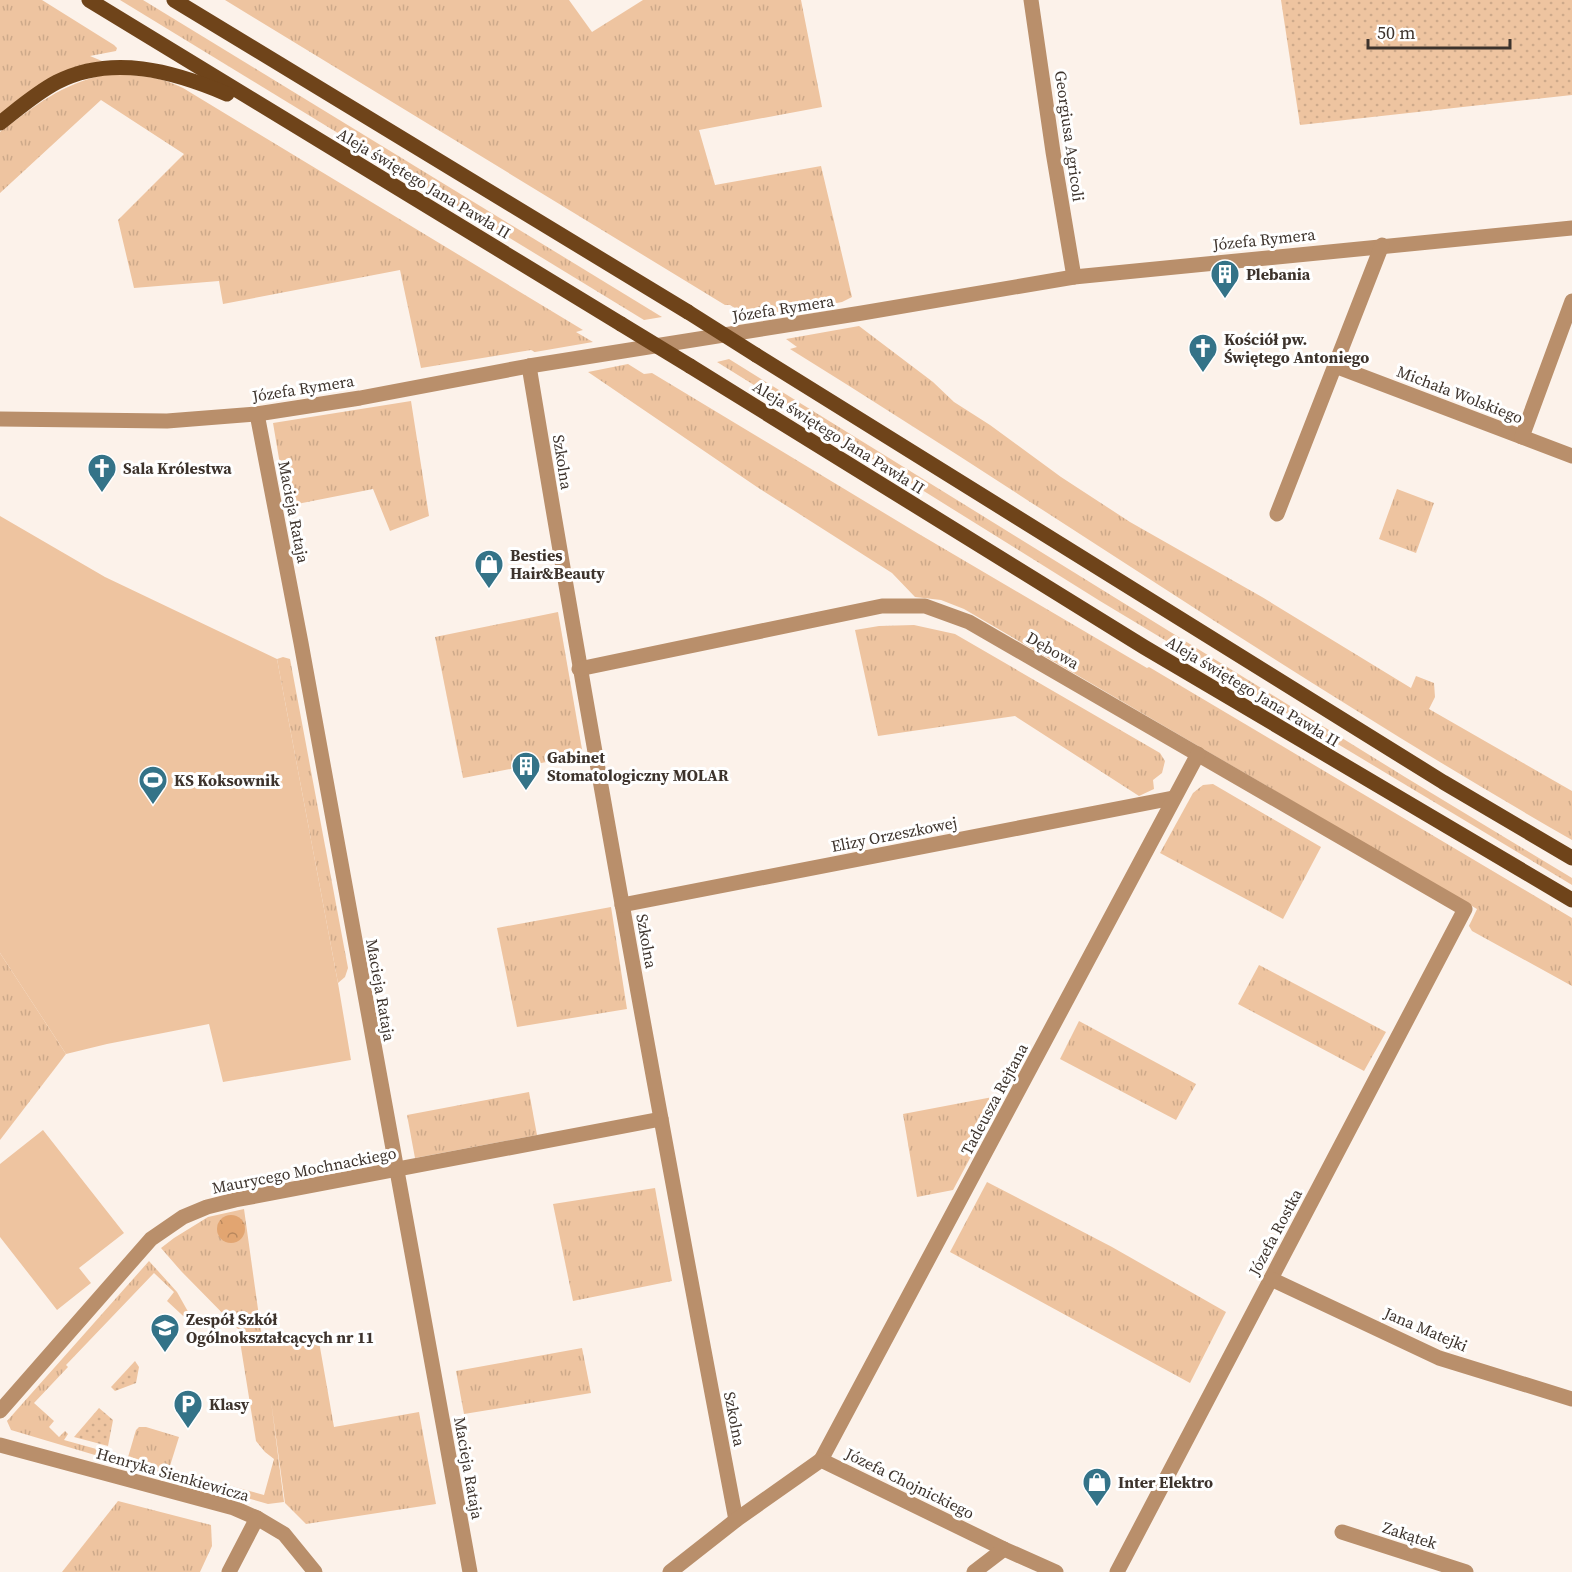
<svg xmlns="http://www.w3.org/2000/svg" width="1572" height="1572" viewBox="0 0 1572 1572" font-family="'Source Serif 4',serif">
  <defs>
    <pattern id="grass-tufts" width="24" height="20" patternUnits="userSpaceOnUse" patternTransform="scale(1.5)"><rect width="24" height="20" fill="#eec4a0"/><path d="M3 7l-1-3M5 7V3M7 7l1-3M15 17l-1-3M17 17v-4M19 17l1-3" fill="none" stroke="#cda98a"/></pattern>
    <pattern id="forest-crowns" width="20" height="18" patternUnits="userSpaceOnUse" patternTransform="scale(1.5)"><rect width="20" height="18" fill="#e2a571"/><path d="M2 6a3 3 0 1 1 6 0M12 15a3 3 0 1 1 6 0" fill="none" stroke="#b8875d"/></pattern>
    <pattern id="garden-dots" width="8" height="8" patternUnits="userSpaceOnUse" patternTransform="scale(1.5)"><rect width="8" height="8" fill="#eec4a0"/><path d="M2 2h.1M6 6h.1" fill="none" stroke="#cda98a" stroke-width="1.8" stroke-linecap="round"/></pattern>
  </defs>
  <rect width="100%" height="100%" fill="#fcf2ea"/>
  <g fill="url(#grass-tufts)">
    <polygon points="0,0 42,0 114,45 117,48 116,51 90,56 102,61 82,65 0,115"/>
    <polygon points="120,0 143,0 662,317 644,320"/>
    <polygon points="225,0 569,0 592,32 643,0 801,0 822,107 699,130 715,185 821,166 852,297 842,302 753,319 730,305 725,305"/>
    <path d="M107,74C135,75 157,75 183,88L583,330L576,332L593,342L535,352L531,350L421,368L400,270L223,304L219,281L134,288L118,220L184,154L101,100L0,193V132C38,104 59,85 107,74Z"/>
    <path d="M859,326L933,382L954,402L990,425L1061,477L1130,522L1262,597L1411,688L1416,676L1434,683L1435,697L1429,709L1572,791V840C1305,687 1051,511 790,349L797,347L786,339Z"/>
    <polygon points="729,359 1405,777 1572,878 1572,885 1100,601 717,362"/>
    <polygon points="628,364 644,374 652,373 919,534 1147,668 1149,667 1572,918 1572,986 1472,931 1469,926 1477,909 964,609 941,600 915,597 892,573 757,487 588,372"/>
    <polygon points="411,401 429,516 390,531 373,489 287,506 273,423"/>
    <polygon points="1397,489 1434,503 1416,553 1379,539"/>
    <polygon points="558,612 583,755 463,778 435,637"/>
    <polygon points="914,625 955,634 1160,753 1165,761 1162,773 1153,780 1154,789 1139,796 1015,716 878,736 855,630 879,626"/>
    <polygon points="283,657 290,659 348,968 345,977 338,983 277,659"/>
    <polygon points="1213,784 1321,847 1283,919 1160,853 1193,793 1203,785"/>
    <polygon points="611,907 627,1009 517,1027 497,928"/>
    <polygon points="0,953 66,1054 0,1140"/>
    <polygon points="1259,965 1386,1032 1364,1071 1238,1004"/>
    <polygon points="1079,1021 1196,1084 1176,1120 1060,1059"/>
    <polygon points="529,1092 537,1135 415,1158 407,1115"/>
    <polygon points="998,1096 999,1104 953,1190 917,1197 903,1114"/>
    <polygon points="987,1182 1112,1247 1226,1312 1190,1383 950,1252"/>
    <polygon points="655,1188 672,1281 573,1301 553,1204"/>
    <polygon points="244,1209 263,1345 318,1336 334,1427 419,1412 436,1504 306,1524 285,1503 271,1401 284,1502 268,1504 126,1464 136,1430 139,1427 146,1427 179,1437 169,1469 264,1495 274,1459 265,1452 256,1441 238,1329 181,1271 161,1248 174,1238 208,1217"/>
    <polygon points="149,1261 177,1292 195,1324 194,1326 167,1301 174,1292 154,1273 66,1365 68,1367 34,1403 54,1421 49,1427 59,1437 65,1431 68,1434 64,1440 107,1452 105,1458 11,1430 7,1421"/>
    <polygon points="582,1348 591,1393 464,1414 456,1371"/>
    <polygon points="118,1501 211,1525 212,1546 200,1572 62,1572"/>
  </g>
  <circle fill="url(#forest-crowns)" cx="231" cy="1229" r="14"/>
  <g fill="url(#garden-dots)">
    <polygon points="1281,0 1572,0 1572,95 1300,125"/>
    <polygon points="135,1361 139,1367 136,1383 115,1391 111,1387"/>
    <polygon points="99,1408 113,1420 108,1446 74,1437"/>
  </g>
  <g fill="#eec4a0">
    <polygon points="0,516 105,577 277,659 338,983 351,1060 223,1082 209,1024 107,1044 66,1054 0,953"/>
    <polygon points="43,1130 124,1233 79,1268 91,1283 57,1310 0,1237 0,1164"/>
  </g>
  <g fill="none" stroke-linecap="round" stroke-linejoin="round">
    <g stroke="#b98f6b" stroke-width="15">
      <polyline points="1031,0 1053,152 1074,277"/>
      <path d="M529,366C593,752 663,1136 736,1520"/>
      <polyline points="1335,366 1572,456"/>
      <polyline points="257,414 301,643 470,1572"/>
      <polyline points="0,419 167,421 257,414 360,398 529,366 862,313 1074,277 1572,228"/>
      <polyline points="1522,437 1572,301"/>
      <polyline points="1277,514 1382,245"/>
      <polyline points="579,669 882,606 925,606 969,622 1465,909 1117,1572"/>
      <polyline points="622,905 1173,798"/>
      <polyline points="1271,1279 1439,1358 1572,1399"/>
      <polyline points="0,1411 151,1239 183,1217 207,1207 235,1200 661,1119"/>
      <polyline points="0,1445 234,1508 257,1518 284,1534 315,1572"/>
      <polyline points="821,1460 1198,754"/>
      <polyline points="1342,1532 1466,1572"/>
      <polyline points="229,1572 257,1518"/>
      <polyline points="670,1572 736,1520 821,1460 1004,1549 1056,1572"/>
      <polyline points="974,1572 1004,1549"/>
    </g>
    <g stroke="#6f441a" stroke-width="15">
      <polyline points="89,0 621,324"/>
      <polyline points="174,0 688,312"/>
      <path d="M0,123C18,109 36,93 57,82C112,54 173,71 227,94"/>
      <polyline points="756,355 1443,782 1572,858"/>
      <polyline points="690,366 1144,647 1572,900"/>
    </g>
    <g stroke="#6f441a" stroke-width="15">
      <polyline points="688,312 756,355"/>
      <polyline points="621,324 690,366"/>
    </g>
  </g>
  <defs>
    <g id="building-pin" transform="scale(1.5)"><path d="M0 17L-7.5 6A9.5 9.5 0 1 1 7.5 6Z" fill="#347388" stroke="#fff"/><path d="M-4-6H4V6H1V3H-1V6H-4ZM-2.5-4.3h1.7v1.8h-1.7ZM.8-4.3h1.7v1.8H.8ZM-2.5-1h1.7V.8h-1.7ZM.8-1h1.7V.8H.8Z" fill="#fff"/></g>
    <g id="church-pin" transform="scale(1.5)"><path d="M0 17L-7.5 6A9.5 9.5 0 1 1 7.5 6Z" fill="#347388" stroke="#fff"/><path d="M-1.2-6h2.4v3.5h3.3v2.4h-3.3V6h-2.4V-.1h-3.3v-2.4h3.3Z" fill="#fff"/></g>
    <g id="shop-pin" transform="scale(1.5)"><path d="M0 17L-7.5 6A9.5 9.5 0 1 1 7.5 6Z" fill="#347388" stroke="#fff"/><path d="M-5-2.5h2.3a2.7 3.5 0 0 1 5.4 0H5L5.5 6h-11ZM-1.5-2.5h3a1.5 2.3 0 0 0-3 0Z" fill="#fff"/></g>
    <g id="stadium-pin" transform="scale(1.5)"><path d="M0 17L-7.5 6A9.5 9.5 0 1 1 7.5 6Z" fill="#347388" stroke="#fff"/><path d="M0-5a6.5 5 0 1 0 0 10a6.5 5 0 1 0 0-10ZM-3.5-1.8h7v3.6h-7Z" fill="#fff"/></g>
    <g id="school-pin" transform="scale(1.5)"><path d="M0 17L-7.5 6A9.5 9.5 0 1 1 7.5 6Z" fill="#347388" stroke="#fff"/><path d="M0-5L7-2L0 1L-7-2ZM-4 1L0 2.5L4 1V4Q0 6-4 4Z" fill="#fff"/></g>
    <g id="parking-pin" transform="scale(1.5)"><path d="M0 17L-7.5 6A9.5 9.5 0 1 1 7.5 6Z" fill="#347388" stroke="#fff"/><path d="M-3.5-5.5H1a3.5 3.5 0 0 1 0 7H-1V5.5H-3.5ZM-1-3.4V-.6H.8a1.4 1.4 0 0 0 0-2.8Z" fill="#fff"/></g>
  </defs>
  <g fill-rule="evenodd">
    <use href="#building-pin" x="1225" y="274"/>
    <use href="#church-pin" x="1203" y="348"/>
    <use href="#church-pin" x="102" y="468"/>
    <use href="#shop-pin" x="489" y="564"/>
    <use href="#building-pin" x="526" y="766"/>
    <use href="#stadium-pin" x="153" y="780"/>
    <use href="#school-pin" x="165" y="1328"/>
    <use href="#parking-pin" x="188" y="1404"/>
    <use href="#shop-pin" x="1097" y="1482"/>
  </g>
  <g text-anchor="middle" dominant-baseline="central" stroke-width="6" stroke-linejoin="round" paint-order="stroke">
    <g font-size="16" fill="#3d332c" stroke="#fff">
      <text transform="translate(1070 136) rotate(82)">Georgiusa Agricoli</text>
      <text transform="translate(424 183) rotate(31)">Aleja świętego Jana Pawła II</text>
      <text transform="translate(1264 239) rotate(-6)">Józefa Rymera</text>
      <text transform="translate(783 308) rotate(-9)">Józefa Rymera</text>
      <text transform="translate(303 388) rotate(-9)">Józefa Rymera</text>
      <text transform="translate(1460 394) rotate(21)">Michała Wolskiego</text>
      <text transform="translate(839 437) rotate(32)">Aleja świętego Jana Pawła II</text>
      <text transform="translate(563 462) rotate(81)">Szkolna</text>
      <text transform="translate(294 512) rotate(79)">Macieja Rataja</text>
      <text transform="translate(1053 650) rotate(30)">Dębowa</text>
      <text transform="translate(1253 691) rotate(31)">Aleja świętego Jana Pawła II</text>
      <text transform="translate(894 834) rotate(-11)">Elizy Orzeszkowej</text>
      <text transform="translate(647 941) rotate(80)">Szkolna</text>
      <text transform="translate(381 990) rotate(80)">Macieja Rataja</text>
      <text transform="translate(994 1099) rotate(-62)">Tadeusza Rejtana</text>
      <text transform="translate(304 1170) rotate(-11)">Maurycego Mochnackiego</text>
      <text transform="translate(1275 1232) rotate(-62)">Józefa Rostka</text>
      <text transform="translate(1426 1329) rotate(23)">Jana Matejki</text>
      <text transform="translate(735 1419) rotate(79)">Szkolna</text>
      <text transform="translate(469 1468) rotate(80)">Macieja Rataja</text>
      <text transform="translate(173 1474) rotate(16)">Henryka Sienkiewicza</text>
      <text transform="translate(910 1483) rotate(26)">Józefa Chojnickiego</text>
      <text transform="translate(1410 1535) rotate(18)">Zakątek</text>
    </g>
    <g font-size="16" font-weight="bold" fill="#3d332c" stroke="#fff" text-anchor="start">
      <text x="1246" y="274">Plebania</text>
      <text x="1224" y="339">Kościół pw.<tspan x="1224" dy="18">Świętego Antoniego</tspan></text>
      <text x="123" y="468">Sala Królestwa</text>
      <text x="510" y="555">Besties<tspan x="510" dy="18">Hair&amp;Beauty</tspan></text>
      <text x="547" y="757">Gabinet<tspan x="547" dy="18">Stomatologiczny MOLAR</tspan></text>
      <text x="174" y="780">KS Koksownik</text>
      <text x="186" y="1319">Zespół Szkół<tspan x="186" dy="18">Ogólnokształcących nr 11</tspan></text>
      <text x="209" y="1404">Klasy</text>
      <text x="1118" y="1482">Inter Elektro</text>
    </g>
  </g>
  <path d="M1368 39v9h142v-9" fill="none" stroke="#3d332c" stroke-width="3"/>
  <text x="1377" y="39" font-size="18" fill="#3d332c" stroke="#ffffff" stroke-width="4.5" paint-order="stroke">50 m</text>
</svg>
